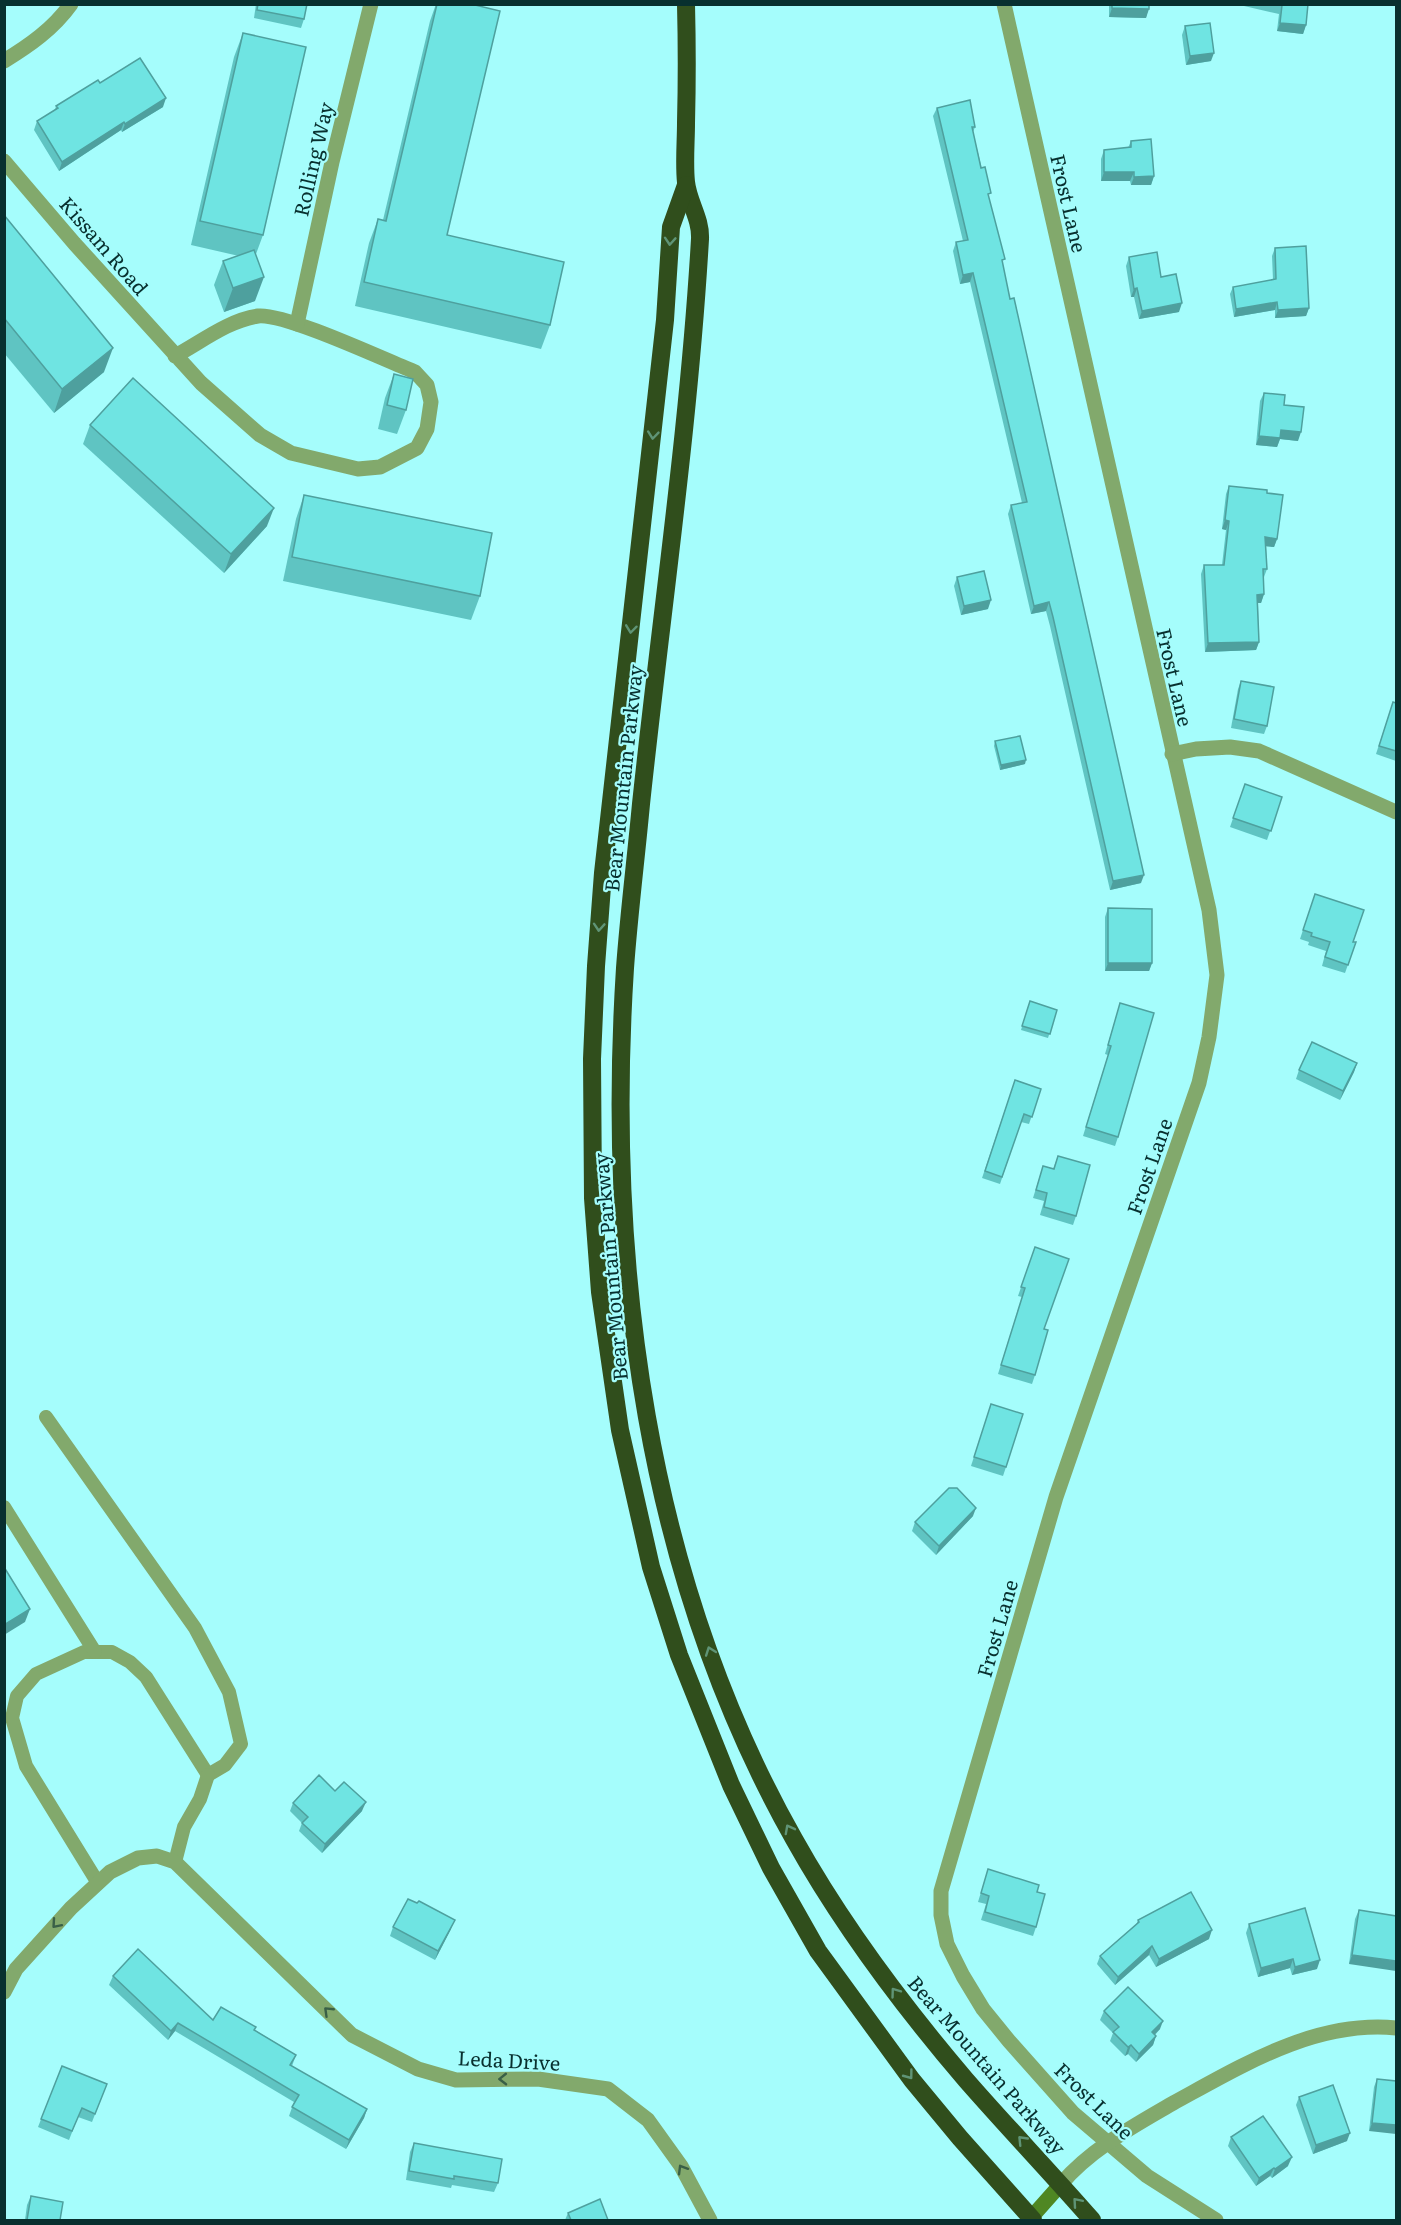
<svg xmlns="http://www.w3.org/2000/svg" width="1401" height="2225" viewBox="0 0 1401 2225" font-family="Literata,serif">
  <rect width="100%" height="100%" fill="#a5fdfc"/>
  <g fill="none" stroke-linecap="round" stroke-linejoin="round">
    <g stroke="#82a96c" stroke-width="14">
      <polyline points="46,1417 195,1628 229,1692 241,1744 225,1765 208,1775 146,1677 130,1662 112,1652 84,1652 36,1674 17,1696 12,1718 26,1766 98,1883"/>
      <polyline points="4,1507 95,1652"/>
      <polyline points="175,1862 184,1827 200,1799 208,1775"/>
    </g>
    <g stroke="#82a96c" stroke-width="15">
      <polyline points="1004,4 1209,910 1217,975 1209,1037 1199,1083 1056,1497 941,1891 941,1915 947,1944 963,1976 983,2009 1009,2041 1073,2113 1147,2176 1216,2220"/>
      <path d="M4,61C30,45 53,29 71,4"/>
      <path d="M4,161L74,243L201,383L260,435L291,453L358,469L380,467L417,448L427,429L431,402L427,385L415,372C385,360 285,313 258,316C229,320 201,342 175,356"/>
      <polyline points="297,324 332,162 371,4"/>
      <polyline points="1172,754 1196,749 1230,747 1259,751 1396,812"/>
      <polyline points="4,1992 16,1969 71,1908 110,1872 138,1858 157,1856 175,1862 352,2035 418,2069 456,2080 538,2079 608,2089 648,2120 681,2166 710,2220"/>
      <path d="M1061,2184C1092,2148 1134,2126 1175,2102C1243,2065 1316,2020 1396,2028"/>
    </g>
    <polyline stroke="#4f8723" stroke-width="15" points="1029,2220 1061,2184"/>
    <g stroke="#304e1c" stroke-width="18">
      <path d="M686,4C687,44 687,83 686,123C686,142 684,163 686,182C688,202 701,218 700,239C689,428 661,615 641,804C636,858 629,913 625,968C606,1265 646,1577 794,1839C842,1925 902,2005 966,2080C1007,2127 1051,2173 1092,2220"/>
      <polyline points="686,185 671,227 665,320 603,873 596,966 592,1059 593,1198 600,1292 620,1430 651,1567 679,1655 731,1785 771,1868 818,1951 912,2080 960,2138 1033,2220"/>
    </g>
  </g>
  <g fill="#5fc4c2">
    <polygon points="256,4 307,4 304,19 301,28 254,18"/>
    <polygon points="436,4 471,4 447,235 550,325 541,349 355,306 369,243 378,219 383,220 430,21"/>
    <polygon points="1109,4 1149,4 1146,18 1109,17"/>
    <polygon points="1244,4 1308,4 1306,25 1303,34 1277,31 1279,14 1244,6"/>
    <polygon points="1185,26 1211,61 1186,65 1182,35"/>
    <polygon points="243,33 263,235 256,254 255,301 224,312 214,285 223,261 239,256 191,245 234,57"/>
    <polygon points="100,83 163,107 122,132 121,130 59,171 34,130 37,121 55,110 56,106"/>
    <polygon points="937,108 975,127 973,132 989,198 1010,299 1141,883 1110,890 1050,626 1046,611 1031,614 1008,514 1011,505 1022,503 970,282 960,284 953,251 956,242 963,241 933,116"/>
    <polygon points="1131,141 1154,176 1151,185 1131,185 1130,181 1101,181 1101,159 1104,150 1128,148"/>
    <polygon points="4,215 104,372 54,413 4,353"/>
    <polygon points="1275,248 1309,308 1306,316 1275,318 1275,310 1234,317 1230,294 1233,287 1273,280 1272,256"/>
    <polygon points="1129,257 1161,277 1179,312 1139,319 1134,297 1131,297 1126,266"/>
    <polygon points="394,374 406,410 397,434 378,429 385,398"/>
    <polygon points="1264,393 1284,405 1298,441 1280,439 1277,447 1256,445 1260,401"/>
    <polygon points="90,425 267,526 224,573 83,444"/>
    <polygon points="1229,486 1267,493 1277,539 1274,547 1266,546 1267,569 1264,577 1264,594 1261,603 1258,603 1259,642 1256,650 1205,652 1201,574 1204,565 1222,565 1226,530 1222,529 1226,494"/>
    <polygon points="304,495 480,596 471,620 283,581 296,519"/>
    <polygon points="957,577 988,609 961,615 954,586"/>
    <polygon points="1241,681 1267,726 1264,734 1231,728 1238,689"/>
    <polygon points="1393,702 1396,703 1396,761 1376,754"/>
    <polygon points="995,741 1025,764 1000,770 994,746"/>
    <polygon points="1245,784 1282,797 1267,840 1230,827"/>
    <polygon points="1315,894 1353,942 1356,942 1345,973 1322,966 1326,951 1308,945 1309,942 1300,939"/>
    <polygon points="1108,908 1152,963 1149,971 1105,971 1105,917"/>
    <polygon points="1030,1001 1057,1010 1048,1038 1021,1030"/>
    <polygon points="1120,1003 1118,1137 1115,1146 1083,1136 1108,1055 1105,1054"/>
    <polygon points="1357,1063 1354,1072 1340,1100 1296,1079 1299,1070"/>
    <polygon points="1015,1080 1041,1089 1029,1124 1021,1122 1000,1184 982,1178"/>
    <polygon points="1058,1156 1076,1216 1073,1225 1040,1215 1044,1201 1033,1198 1043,1166 1053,1169"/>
    <polygon points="1035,1247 1044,1329 1035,1375 1032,1384 998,1374 1022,1297 1018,1296"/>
    <polygon points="988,1413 1006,1467 1003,1476 971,1466"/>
    <polygon points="973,1516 936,1555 912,1531 915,1522"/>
    <polygon points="335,1791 362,1811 322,1853 299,1831 302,1823 290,1811 293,1803"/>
    <polygon points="988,1869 1037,1892 1036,1927 1033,1936 981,1920 986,1904 978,1902"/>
    <polygon points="1359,1910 1396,1916 1349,1964 1355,1919"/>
    <polygon points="1138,1920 1209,1939 1156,1967 1149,1955 1115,1985 1097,1964 1100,1956 1136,1925"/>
    <polygon points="1249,1924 1317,1969 1292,1975 1290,1968 1258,1977 1246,1933"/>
    <polygon points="393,1927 451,1929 435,1960 390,1936"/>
    <polygon points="113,1976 213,2020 255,2030 296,2055 292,2066 367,2109 364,2118 346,2149 289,2116 294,2102 175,2031 168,2040 109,1985"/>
    <polygon points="1104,2011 1160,2029 1155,2035 1156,2036 1153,2045 1136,2062 1128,2054 1125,2056 1110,2041 1113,2033 1100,2020"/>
    <polygon points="62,2066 107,2084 92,2122 78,2117 69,2140 38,2127"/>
    <polygon points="1377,2079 1396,2081 1369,2131 1374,2087"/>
    <polygon points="1299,2097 1347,2141 1313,2154 1296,2105"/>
    <polygon points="1231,2137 1288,2166 1272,2178 1270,2176 1256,2186 1228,2146"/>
    <polygon points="414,2143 498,2183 494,2192 452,2185 451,2188 406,2180 410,2152"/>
    <polygon points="31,2196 60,2220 25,2220 27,2205"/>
    <polygon points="568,2213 608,2220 565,2220"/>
  </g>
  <g fill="#4ea09e">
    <polygon points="1112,8 1149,9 1146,18 1109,17"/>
    <polygon points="1280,23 1306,25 1303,34 1277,31"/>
    <polygon points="1214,53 1211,61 1186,65 1190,56"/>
    <polygon points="166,98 163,107 122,132 125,124"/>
    <polygon points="124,122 121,130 59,171 62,162"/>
    <polygon points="1104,172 1134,172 1130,181 1101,181"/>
    <polygon points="1154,176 1151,185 1131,185 1134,177"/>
    <polygon points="973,273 970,282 960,284 963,275"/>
    <polygon points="264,277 255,301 224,312 233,288"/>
    <polygon points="1137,288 1134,297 1131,297 1134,289"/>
    <polygon points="1277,302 1275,310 1234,317 1236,309"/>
    <polygon points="1182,303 1179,312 1139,319 1142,311"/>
    <polygon points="1309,308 1306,316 1275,318 1278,310"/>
    <polygon points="113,348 104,372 54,413 62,389"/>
    <polygon points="1281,430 1301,432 1298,441 1280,439 1277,447 1256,445 1259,436"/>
    <polygon points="274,508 267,526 224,573 231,554"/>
    <polygon points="1225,520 1229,521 1226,530 1222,529"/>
    <polygon points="1265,537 1277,539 1274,547 1262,546"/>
    <polygon points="1264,594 1261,603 1254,603 1257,595"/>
    <polygon points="991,600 988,609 961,615 964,606"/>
    <polygon points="1049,602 1046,611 1031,614 1034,606"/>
    <polygon points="1259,642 1256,650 1205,652 1208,643"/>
    <polygon points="1026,760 1025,764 1000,770 1001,765"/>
    <polygon points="1144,875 1141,883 1110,890 1113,881"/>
    <polygon points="1108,963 1152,963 1149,971 1105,971"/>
    <polygon points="1357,1063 1354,1072 1340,1100 1343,1091"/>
    <polygon points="976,1508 973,1516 936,1555 939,1546"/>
    <polygon points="30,1609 25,1622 4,1635 4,1625"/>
    <polygon points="366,1802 362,1811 322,1853 325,1844"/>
    <polygon points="455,1920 451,1929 435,1960 438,1951"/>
    <polygon points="1212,1930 1209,1939 1156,1967 1159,1959"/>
    <polygon points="1152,1946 1149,1955 1115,1985 1118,1977"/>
    <polygon points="1352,1955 1396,1961 1396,1971 1349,1964"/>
    <polygon points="1293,1959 1290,1968 1258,1977 1261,1968"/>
    <polygon points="1320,1960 1317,1969 1292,1975 1295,1967"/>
    <polygon points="1163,2021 1160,2029 1149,2040 1152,2032"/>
    <polygon points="178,2023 175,2031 168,2040 171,2031"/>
    <polygon points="1156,2036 1153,2045 1136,2062 1139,2054"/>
    <polygon points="1131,2045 1128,2054 1125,2056 1128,2047"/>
    <polygon points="367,2109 364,2118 346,2149 349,2140"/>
    <polygon points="1372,2123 1396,2125 1396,2134 1369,2131"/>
    <polygon points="1350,2133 1347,2141 1313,2154 1316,2145"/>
    <polygon points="1292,2157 1288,2166 1272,2178 1275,2169"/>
    <polygon points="1274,2168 1270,2176 1256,2186 1259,2178"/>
  </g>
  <g fill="#6fe4e2" stroke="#4ea09e" stroke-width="1.5">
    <polygon points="258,4 307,4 304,19 257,10"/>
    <polygon points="437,4 471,4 500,11 447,235 564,262 550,325 364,282 378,219 386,221"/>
    <polygon points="1112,4 1149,4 1149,9 1112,8"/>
    <polygon points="1278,4 1308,4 1306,25 1280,23 1282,5"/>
    <polygon points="1210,23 1214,53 1190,56 1185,26"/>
    <polygon points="243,33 306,47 263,235 200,221"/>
    <polygon points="140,58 166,98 125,124 124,122 62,162 37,121 58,108 56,106 98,80 100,83"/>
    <polygon points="970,100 975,127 972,127 981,168 985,167 991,193 988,194 1005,259 1002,260 1010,299 1014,298 1144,875 1113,881 1053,617 1049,602 1034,606 1011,505 1027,502 973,273 963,275 956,242 968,240 937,108"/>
    <polygon points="1151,139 1154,176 1134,177 1134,172 1104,172 1104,150 1131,147 1131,141"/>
    <polygon points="4,215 113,348 62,389 4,318"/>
    <polygon points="1306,246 1309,308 1278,310 1277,302 1236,309 1233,287 1276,279 1275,248"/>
    <polygon points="254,250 264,277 233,288 223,261"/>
    <polygon points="1157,252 1161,277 1176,274 1182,303 1142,311 1137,288 1134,289 1129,257"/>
    <polygon points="394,374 413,379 406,410 387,405"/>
    <polygon points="133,378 274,508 231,554 90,425"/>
    <polygon points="1264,393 1285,395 1284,405 1304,407 1301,432 1281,430 1280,438 1259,436"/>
    <polygon points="1229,486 1267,490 1267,493 1283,495 1277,539 1265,537 1267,569 1263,569 1264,594 1257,595 1259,642 1208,643 1204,565 1224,565 1229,521 1225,520"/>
    <polygon points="304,495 492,533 480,596 292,557"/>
    <polygon points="984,571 991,600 964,606 957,577"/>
    <polygon points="1241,681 1274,687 1267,726 1234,719"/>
    <polygon points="1393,702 1396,703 1396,751 1379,746"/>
    <polygon points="1020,736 1026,760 1001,765 995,741"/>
    <polygon points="1245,784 1282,797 1271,831 1233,818"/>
    <polygon points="1315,894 1364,910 1353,942 1356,942 1348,965 1325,957 1330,942 1311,936 1312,933 1303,930"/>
    <polygon points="1108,908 1152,909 1152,963 1108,963"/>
    <polygon points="1030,1001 1057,1010 1050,1034 1022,1026"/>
    <polygon points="1120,1003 1154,1013 1118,1137 1086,1127 1111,1046 1108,1045"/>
    <polygon points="1312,1042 1357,1063 1343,1091 1299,1070"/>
    <polygon points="1015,1080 1041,1089 1032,1117 1024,1114 1002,1177 985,1171"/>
    <polygon points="1058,1156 1090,1165 1076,1216 1044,1207 1047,1193 1036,1190 1043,1166 1054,1169"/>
    <polygon points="1035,1247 1069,1259 1044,1329 1048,1330 1035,1375 1001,1365 1025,1288 1021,1287"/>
    <polygon points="991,1404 1023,1414 1006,1467 974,1457"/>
    <polygon points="949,1488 957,1488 976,1508 939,1546 915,1522"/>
    <polygon points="4,1567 30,1609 4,1625"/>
    <polygon points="319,1775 335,1791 344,1782 366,1802 325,1844 302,1823 308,1817 293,1803"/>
    <polygon points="988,1869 1039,1885 1037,1892 1045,1894 1036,1927 985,1912 989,1896 981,1893"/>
    <polygon points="1191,1892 1212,1930 1159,1959 1152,1946 1118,1977 1100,1956 1139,1922 1138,1920"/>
    <polygon points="408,1899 417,1903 419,1901 455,1920 438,1951 393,1927"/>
    <polygon points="1305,1908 1320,1960 1295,1967 1293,1959 1261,1968 1249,1924"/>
    <polygon points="1359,1910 1396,1916 1396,1961 1352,1955"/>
    <polygon points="138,1949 213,2020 221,2007 256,2027 254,2030 296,2055 290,2065 367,2109 349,2140 292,2107 299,2095 178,2023 171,2031 113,1976"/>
    <polygon points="1128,1987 1163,2021 1152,2032 1156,2036 1139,2054 1131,2045 1128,2047 1113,2032 1119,2027 1104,2011"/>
    <polygon points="62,2066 107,2084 95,2114 82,2108 72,2131 41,2119"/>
    <polygon points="1377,2079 1396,2081 1396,2125 1372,2123"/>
    <polygon points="1333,2085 1350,2133 1316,2145 1299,2097"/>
    <polygon points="1263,2116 1292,2157 1275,2169 1274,2168 1259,2178 1231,2137"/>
    <polygon points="414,2143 502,2159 498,2183 454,2176 454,2179 409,2171"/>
    <polygon points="31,2196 63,2202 60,2220 27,2220"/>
    <polygon points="600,2199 608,2220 571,2220 568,2213"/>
  </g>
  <defs><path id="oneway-chevron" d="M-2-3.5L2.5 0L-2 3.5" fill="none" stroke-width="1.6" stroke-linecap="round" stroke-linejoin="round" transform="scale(1.5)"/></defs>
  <g stroke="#5f9476">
    <use href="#oneway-chevron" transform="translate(670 241) rotate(94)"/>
    <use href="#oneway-chevron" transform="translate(653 435) rotate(96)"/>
    <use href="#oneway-chevron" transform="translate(631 629) rotate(97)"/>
    <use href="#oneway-chevron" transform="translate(599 927) rotate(94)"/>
    <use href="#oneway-chevron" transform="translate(710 1651) rotate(-110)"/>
    <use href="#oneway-chevron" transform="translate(789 1829) rotate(-118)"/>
    <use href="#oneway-chevron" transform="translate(895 1992) rotate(-126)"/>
    <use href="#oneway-chevron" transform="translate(909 2075) rotate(53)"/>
    <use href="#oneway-chevron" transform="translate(1022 2140) rotate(-134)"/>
    <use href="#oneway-chevron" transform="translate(1077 2202) rotate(-131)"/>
  </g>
  <g stroke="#396047">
    <use href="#oneway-chevron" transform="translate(56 1924) rotate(131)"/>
    <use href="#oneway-chevron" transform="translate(328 2011) rotate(-136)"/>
    <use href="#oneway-chevron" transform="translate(503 2079) rotate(179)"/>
    <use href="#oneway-chevron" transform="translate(682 2169) rotate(-121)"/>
  </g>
  <g text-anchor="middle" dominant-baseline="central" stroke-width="4.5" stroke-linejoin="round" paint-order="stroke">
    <g font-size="20" fill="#08302f" stroke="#a5fdfc">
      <text transform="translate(312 159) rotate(-77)">Rolling Way</text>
      <text transform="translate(1070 203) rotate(77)">Frost Lane</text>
      <text transform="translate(105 245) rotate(49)">Kissam Road</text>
      <text transform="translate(1176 677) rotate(77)">Frost Lane</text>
      <text transform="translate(622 778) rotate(-84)">Bear Mountain Parkway</text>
      <text transform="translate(1148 1166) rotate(-71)">Frost Lane</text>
      <text transform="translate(609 1267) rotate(-95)">Bear Mountain Parkway</text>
      <text transform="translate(996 1628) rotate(-74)">Frost Lane</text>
      <text transform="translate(509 2059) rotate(3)">Leda Drive</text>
      <text transform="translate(988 2064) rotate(49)">Bear Mountain Parkway</text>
      <text transform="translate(1095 2100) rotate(44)">Frost Lane</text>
    </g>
  </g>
  <rect width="1401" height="2225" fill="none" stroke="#08302f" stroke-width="12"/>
</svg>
